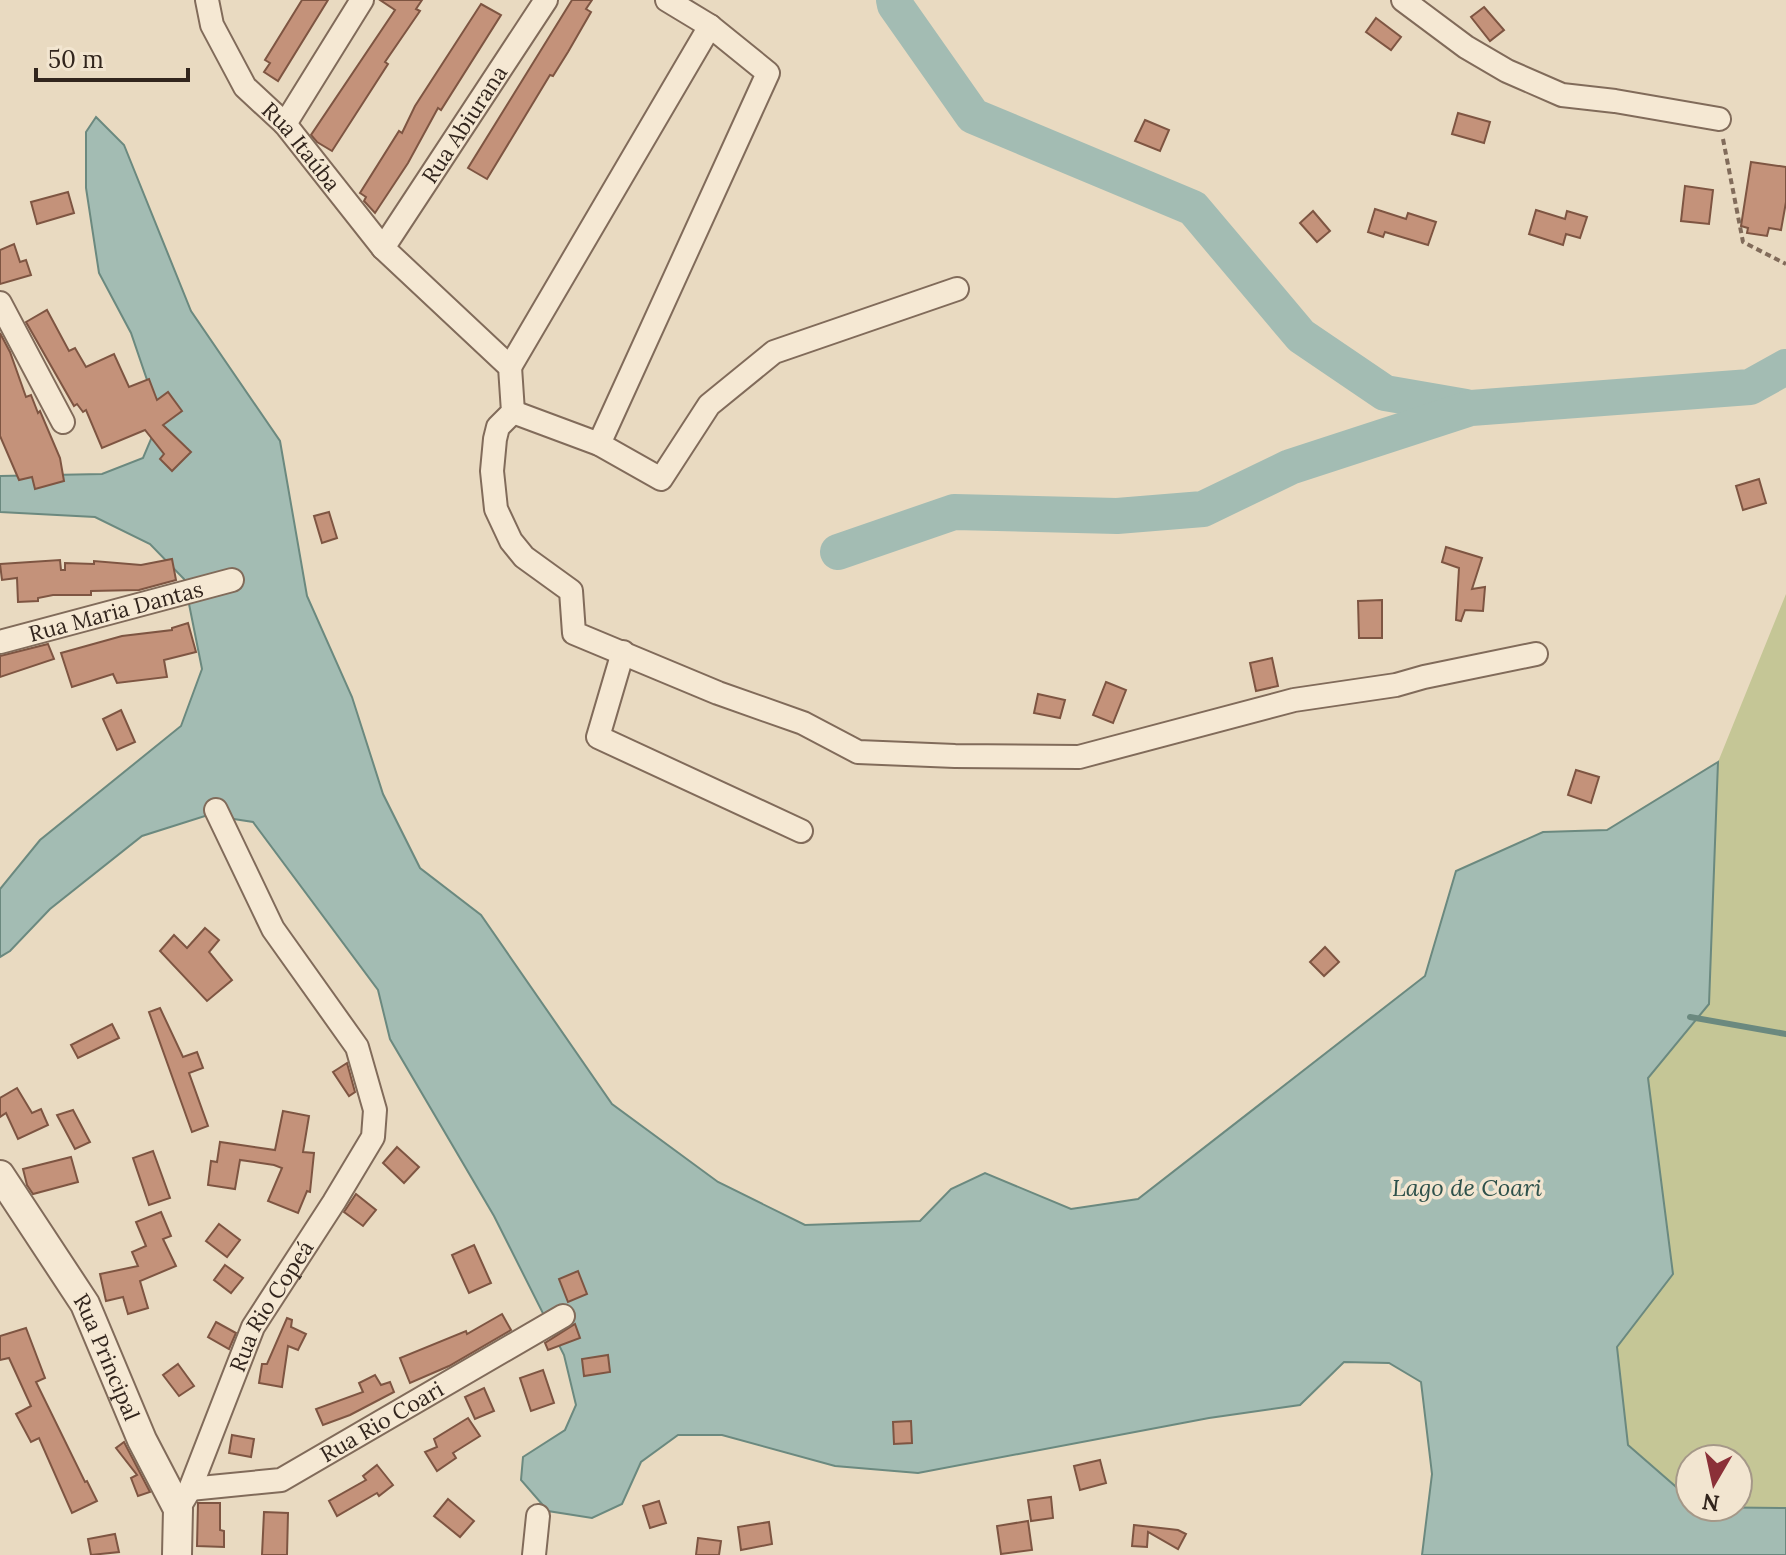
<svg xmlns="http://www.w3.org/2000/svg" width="1786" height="1555" viewBox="0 0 1786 1555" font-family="Lora,serif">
  <rect width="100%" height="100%" fill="#e9dac1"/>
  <polygon fill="#c5c696" points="1786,594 1786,1508 1738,1507 1738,1459 1690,1459 1690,1499 1628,1445 1617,1347 1673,1274 1647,1077 1709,1004 1718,762"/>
  <polygon fill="#a3bcb3" stroke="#6b897f" stroke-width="2" points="96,117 124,145 191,311 280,441 307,596 352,697 383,794 420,868 481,915 612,1104 718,1182 805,1225 920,1221 951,1189 985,1173 1071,1209 1138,1199 1425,976 1456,871 1543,832 1607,830 1718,762 1709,1004 1648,1078 1673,1274 1617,1347 1628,1445 1690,1499 1690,1507 1786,1508 1786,1555 1422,1555 1432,1474 1421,1382 1389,1363 1344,1362 1300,1405 1209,1418 918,1473 835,1466 722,1435 678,1435 641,1462 622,1504 592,1518 548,1511 521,1480 523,1457 565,1430 576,1405 564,1355 494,1216 390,1039 378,990 253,822 208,815 142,836 50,909 10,951 0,957 0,889 40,840 181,726 202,669 184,579 150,544 95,517 0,512 0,476 102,474 143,458 160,418 131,333 99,273 86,188 86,132"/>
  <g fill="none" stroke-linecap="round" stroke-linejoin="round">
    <polyline stroke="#6b897f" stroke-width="6" points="1690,1017 1786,1034"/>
    <g stroke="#a3bcb3" stroke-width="36">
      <polyline points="894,0 895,5 973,116 1193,208 1301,336 1385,393 1466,407"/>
      <polyline points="838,552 954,512 1117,516 1203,509 1290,467 1471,408 1750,387 1786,367"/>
    </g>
  </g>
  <g fill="#c4927a" stroke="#7e5542" stroke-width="2">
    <polygon points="302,0 328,0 278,81 264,72 270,63 265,60"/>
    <polygon points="380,0 422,0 416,9 420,11 385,62 388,64 332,151 317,142 311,135 395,10"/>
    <polygon points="572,0 592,0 586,9 591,12 568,52 553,76 550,75 487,179 468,168"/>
    <polygon points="481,4 501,15 441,110 438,108 408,163 375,213 364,201 366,197 360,193 399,131 402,133 415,106"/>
    <polygon points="1484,7 1504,30 1490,41 1471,17"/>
    <polygon points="1376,18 1401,37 1391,50 1366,32"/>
    <polygon points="1458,113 1490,122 1484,143 1452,134"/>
    <polygon points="1145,120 1169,130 1160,151 1135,141"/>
    <polygon points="1751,162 1786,167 1786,202 1781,230 1769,228 1767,236 1747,233 1748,228 1741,226"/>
    <polygon points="1685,186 1713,190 1709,224 1681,221"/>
    <polygon points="68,192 74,213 37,224 31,202"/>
    <polygon points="1375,209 1406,219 1408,213 1436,222 1428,245 1385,232 1383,237 1368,232"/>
    <polygon points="1536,210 1565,219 1567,211 1587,217 1580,238 1566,234 1563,245 1529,234"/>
    <polygon points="1313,211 1330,231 1317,242 1300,223"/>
    <polygon points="14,244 20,262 26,260 31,275 0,284 0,250"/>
    <polygon points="47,310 69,351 75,348 86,367 114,354 129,387 149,379 157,400 168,392 182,411 163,425 191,452 172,471 160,459 164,454 145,430 102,448 86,410 83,412 77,404 74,406 26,322"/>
    <polygon points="0,333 10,352 26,397 31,395 38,413 40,411 60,458 64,481 35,489 32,477 19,480 0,436"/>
    <polygon points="1759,479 1766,503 1743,510 1736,486"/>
    <polygon points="329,512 337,538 322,543 314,516"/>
    <polygon points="1446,547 1482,558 1472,589 1485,587 1483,611 1465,610 1461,621 1456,620 1459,568 1442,562"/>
    <polygon points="172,559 176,580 139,590 91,591 91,595 53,595 38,598 38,601 18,602 17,578 2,580 0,564 60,560 61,570 65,570 65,563 94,564 94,561 141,565"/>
    <polygon points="1382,600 1382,638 1359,638 1358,601"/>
    <polygon points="188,623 196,652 164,660 167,677 117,683 113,674 72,687 61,653 122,636 172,630 172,628"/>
    <polygon points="48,644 54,659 0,677 0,656"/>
    <polygon points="1272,658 1278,686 1256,691 1250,663"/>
    <polygon points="1106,682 1126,690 1113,723 1093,715"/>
    <polygon points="1038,694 1065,700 1060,718 1034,713"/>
    <polygon points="121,710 135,742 117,750 103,719"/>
    <polygon points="1576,770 1599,777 1591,803 1568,795"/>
    <polygon points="205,928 219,940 209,952 232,980 207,1001 160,951 174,935 187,948"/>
    <polygon points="1325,947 1339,962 1324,976 1310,962"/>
    <polygon points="160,1008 183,1057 197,1052 203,1068 189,1073 208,1126 192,1132 149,1012"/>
    <polygon points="112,1024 119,1038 78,1058 71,1045"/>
    <polygon points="347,1063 355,1092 349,1096 333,1072"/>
    <polygon points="17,1088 32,1113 41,1109 48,1125 18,1139 6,1113 0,1117 0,1098"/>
    <polygon points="73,1110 90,1142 75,1149 57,1115"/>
    <polygon points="283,1111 309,1116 303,1152 314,1153 310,1192 307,1191 298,1213 268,1201 282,1168 274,1165 240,1160 235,1189 208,1185 211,1161 217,1162 220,1142 275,1150"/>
    <polygon points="397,1147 419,1167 404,1183 383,1163"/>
    <polygon points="153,1151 170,1198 149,1205 133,1158"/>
    <polygon points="71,1157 78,1182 33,1194 27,1185 23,1169"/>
    <polygon points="356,1194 376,1210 363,1226 344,1212"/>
    <polygon points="161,1212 171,1236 163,1239 176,1266 140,1281 148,1308 128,1314 123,1297 106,1301 100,1274 138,1266 132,1252 146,1246 136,1222"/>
    <polygon points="219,1224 240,1240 227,1257 206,1241"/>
    <polygon points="474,1245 491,1283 469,1293 452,1255"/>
    <polygon points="225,1265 243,1278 231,1293 214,1280"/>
    <polygon points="578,1271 587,1294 568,1302 559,1279"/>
    <polygon points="502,1314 511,1330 449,1366 410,1383 400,1358 466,1331 467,1334"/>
    <polygon points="287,1318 292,1320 291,1327 306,1334 298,1350 288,1346 282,1387 259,1383 262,1364 267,1364"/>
    <polygon points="216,1322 236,1333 229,1349 208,1337"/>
    <polygon points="575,1324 580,1338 548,1350 545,1343"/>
    <polygon points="26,1328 45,1378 36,1382 85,1482 87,1481 97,1501 72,1513 39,1438 31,1442 16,1414 31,1406 9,1358 0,1360 0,1336"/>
    <polygon points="608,1355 610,1372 584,1376 582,1359"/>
    <polygon points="178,1364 194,1386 179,1396 163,1375"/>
    <polygon points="543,1370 554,1403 531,1411 520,1378"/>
    <polygon points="375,1375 381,1385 390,1382 394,1392 350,1415 323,1425 316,1409 363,1392 359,1383"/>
    <polygon points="484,1388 494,1411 475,1419 465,1397"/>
    <polygon points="468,1418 480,1436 453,1453 456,1458 437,1471 425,1452 437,1447 434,1439"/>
    <polygon points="911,1421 912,1443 894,1444 893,1422"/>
    <polygon points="232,1435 254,1439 251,1457 229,1453"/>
    <polygon points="124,1442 150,1492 138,1496 131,1478 137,1475 116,1448"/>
    <polygon points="1100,1460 1106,1483 1080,1490 1074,1466"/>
    <polygon points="377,1465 393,1485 379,1496 377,1493 337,1516 329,1501 366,1480 363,1476"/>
    <polygon points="1051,1497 1053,1518 1031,1521 1028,1500"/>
    <polygon points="448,1499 474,1521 460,1537 434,1516"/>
    <polygon points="659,1501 666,1523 650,1528 643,1506"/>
    <polygon points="198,1503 220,1503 220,1530 224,1531 224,1547 197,1546"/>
    <polygon points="264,1512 288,1513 287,1555 262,1555"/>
    <polygon points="1028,1521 1032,1550 1001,1554 997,1526"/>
    <polygon points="769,1522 772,1544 741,1550 738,1527"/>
    <polygon points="1134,1525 1178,1530 1186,1534 1178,1549 1148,1532 1147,1547 1132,1546"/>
    <polygon points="115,1534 119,1552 91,1555 88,1539"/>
    <polygon points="698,1538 721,1541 719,1555 696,1555"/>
  </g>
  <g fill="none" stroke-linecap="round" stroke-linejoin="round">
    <g stroke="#816b5a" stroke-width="26">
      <g id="minor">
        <path id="s1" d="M207,0L212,25L245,87L285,124L383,248L510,367L513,412L498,427L495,439L492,471L496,509L511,541L524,557L571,591L574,633L718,693L803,723L858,752L955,756L1079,757L1294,700L1396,685L1424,677L1536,654"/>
        <polyline points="1403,0 1466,47 1507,71 1562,95 1615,101 1719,119"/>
        <polyline points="285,124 362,0"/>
        <path id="s2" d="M383,248L546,0"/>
        <polyline points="0,303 63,422"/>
        <polyline points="510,367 710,26"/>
        <polyline points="513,412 599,444 661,479 709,405 774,352 957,289"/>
        <polyline points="599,444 768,73 710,26 667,0"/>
        <path id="s3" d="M0,642L232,580"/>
        <polyline points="623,652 598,737 801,831"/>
        <path id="s4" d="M190,1489L281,1480L563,1316"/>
        <path id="s5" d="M178,1509L190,1489L253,1327L334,1202L373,1137L375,1110L357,1047L273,929L216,810"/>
        <polyline points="534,1555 538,1516"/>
      </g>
    </g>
    <g stroke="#816b5a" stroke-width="32">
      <g id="tertiary">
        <path id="s6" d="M0,1175L85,1304L142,1440L178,1509L177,1555"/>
      </g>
    </g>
    <polyline stroke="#816b5a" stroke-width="4" stroke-dasharray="6 4" stroke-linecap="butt" points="1723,139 1743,242 1786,264"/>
    <use href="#minor" stroke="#f5e8d3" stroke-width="22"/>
    <use href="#tertiary" stroke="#f5e8d3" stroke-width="28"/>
  </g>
  <g text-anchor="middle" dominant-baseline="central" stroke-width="7" stroke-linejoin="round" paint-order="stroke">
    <g font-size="22" fill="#32251d" stroke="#f2e5d0">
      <text stroke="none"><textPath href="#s2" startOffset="148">Rua Abiurana</textPath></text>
      <text stroke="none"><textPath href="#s1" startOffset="178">Rua Itaúba</textPath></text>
      <text stroke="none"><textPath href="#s3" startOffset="120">Rua Maria Dantas</textPath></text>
      <text stroke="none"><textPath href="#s5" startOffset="224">Rua Rio Copeá</textPath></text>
      <text stroke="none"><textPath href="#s6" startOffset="212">Rua Principal</textPath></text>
      <text stroke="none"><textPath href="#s4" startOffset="208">Rua Rio Coari</textPath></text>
    </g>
    <g font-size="24" font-style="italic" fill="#2e514b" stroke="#f2e5d0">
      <text x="1467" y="1187">Lago de Coari</text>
    </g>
  </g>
  <g transform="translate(1714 1483) rotate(189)"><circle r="38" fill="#f2e5d0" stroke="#a59888" stroke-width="2"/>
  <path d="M0-6L14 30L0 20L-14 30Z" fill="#8b3038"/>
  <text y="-12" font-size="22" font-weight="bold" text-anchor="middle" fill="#32251d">N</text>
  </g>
  <path d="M36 68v12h152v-12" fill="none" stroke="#32251d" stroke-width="4"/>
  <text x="48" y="68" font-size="24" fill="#32251d" stroke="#f2e5d0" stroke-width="6" paint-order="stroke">50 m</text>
</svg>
